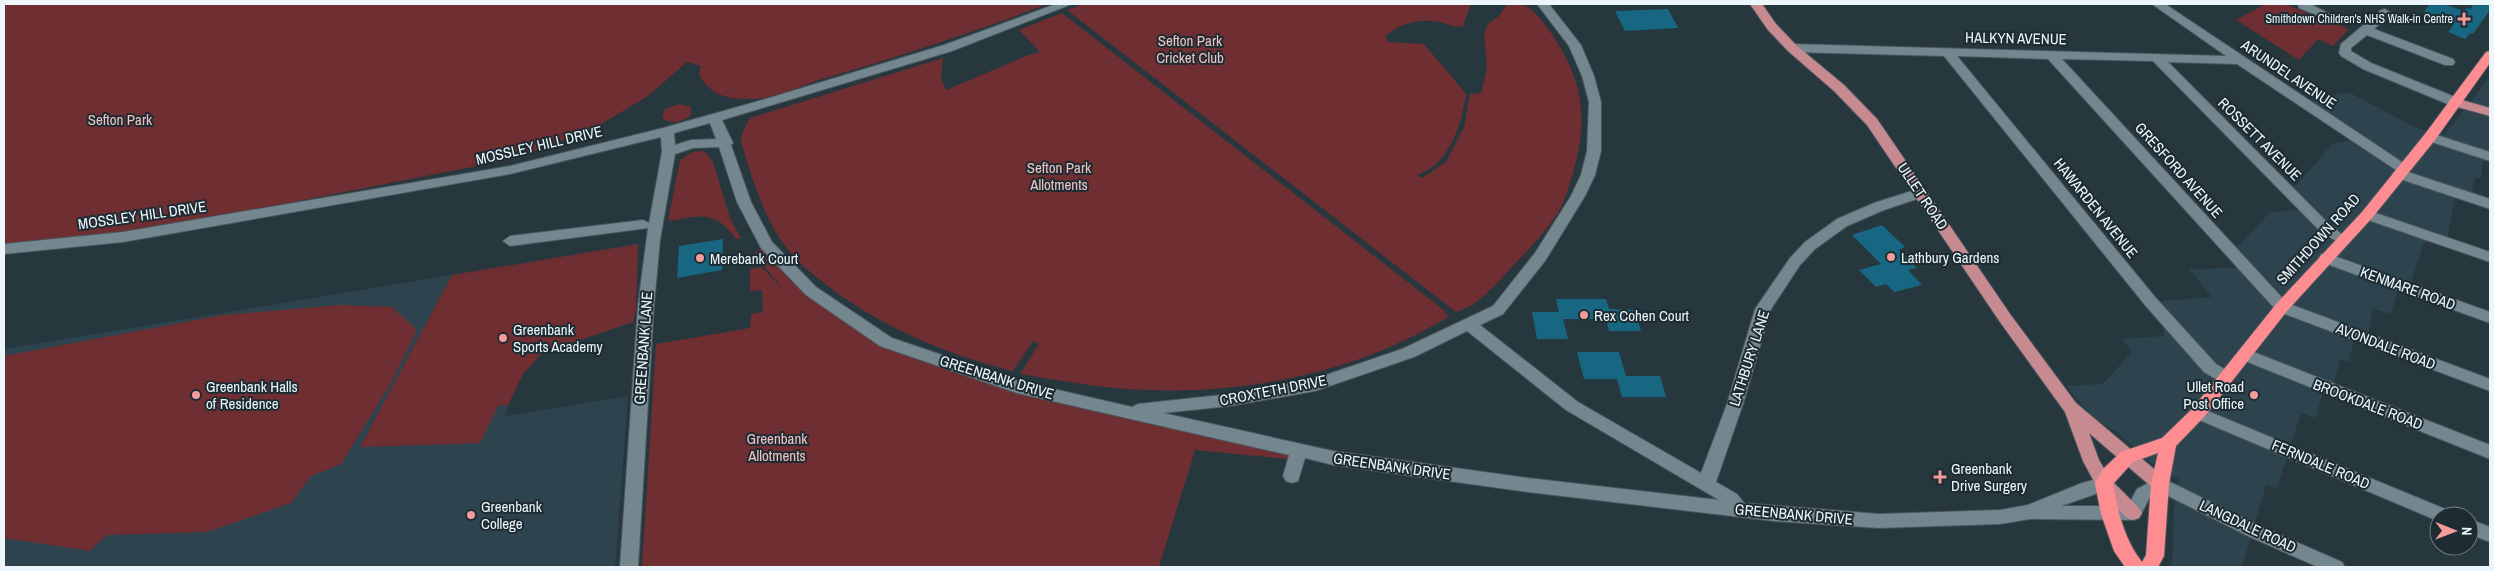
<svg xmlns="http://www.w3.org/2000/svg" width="2494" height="571" viewBox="0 0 2494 571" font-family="'Archivo Narrow',sans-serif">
  <rect width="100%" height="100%" fill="#27373e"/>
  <g fill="#2d444e">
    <polygon points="2490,77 2490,157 2483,158 2481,179 2475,177 2471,195 2455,198 2447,239 2424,243 2411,282 2397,293 2391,314 2373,309 2368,333 2354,337 2349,362 2340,359 2333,386 2323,391 2316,418 2301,413 2277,488 2266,485 2242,567 2172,567 2174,509 2179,479 2149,462 2117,432 2095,420 2066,386 2103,384 2132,352 2122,339 2164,336 2162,301 2212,297 2189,269 2240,268 2233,245 2240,245 2270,212 2299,210 2290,186 2296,186 2332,144 2360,138 2308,102 2348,92 2417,128 2444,135"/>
    <polygon points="452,275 360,447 498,405 508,405 506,416 628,396 615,567 4,567 4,349"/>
  </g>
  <g fill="#6f2e32">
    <path d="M4,4H1047C973,33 898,57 822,79C800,86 773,100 749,99C727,99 709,95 699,74L701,66L687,62L648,96L593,129L513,159L145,231L4,246Z"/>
    <path d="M1083,4H1474L1470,6L1463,26C1455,28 1448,24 1440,22C1419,18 1401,23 1385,36L1388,42L1424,44L1466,94C1462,119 1454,149 1434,166C1429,170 1422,172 1417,175L1422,178L1446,162L1464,127L1470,94L1481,93L1487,68L1484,33L1488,24L1499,16L1507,4C1511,4 1518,3 1522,4C1534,8 1546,26 1553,36C1584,82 1588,121 1573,173C1569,185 1566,198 1560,209C1547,231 1529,249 1511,268C1497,283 1477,307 1456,312L1067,10Z"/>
    <polygon points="2266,4 2285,4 2349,29 2333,46 2318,39 2299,60 2236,20"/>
    <path d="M1062,13L1445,311L1448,317C1350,377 1229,398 1115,388C1083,385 1052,379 1020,374L1039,344L1033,341L1013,371C946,354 883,328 828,286C814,275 799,264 788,250C763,218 753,180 741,142L742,133L750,118L943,58L941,79L946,90L1031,54L1040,52L1019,30Z"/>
    <path d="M679,104L691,107V115C682,122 671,125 662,118L665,109Z"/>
    <path d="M704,151L713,162L730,218L741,238L736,239C714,209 701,216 668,221L680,160L692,152Z"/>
    <polygon points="638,244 636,308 633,322 542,353 523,374 508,405 498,406 480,443 360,447 452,275"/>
    <polygon points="766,245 811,291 886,342 967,370 1299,451 1297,460 1195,450 1159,567 642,567 656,344 750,328 751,314 763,312 762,290 750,291 750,269 761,267 785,291 753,254"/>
    <polygon points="340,305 392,307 417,330 391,383 341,464 311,476 291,503 207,532 107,535 90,551 4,538 4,356 223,315"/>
  </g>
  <g fill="#186782">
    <polygon points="2430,4 2443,4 2464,11 2466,8 2470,9 2474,4 2490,4 2490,10 2473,34 2470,33 2465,39 2448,32 2455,23 2424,12"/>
    <polygon points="1668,9 1678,28 1625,31 1615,11"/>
    <polygon points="1882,225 1905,247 1899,250 1917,268 1908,270 1922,285 1894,292 1886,284 1876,287 1859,270 1881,264 1852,235"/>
    <polygon points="723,239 722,270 677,278 679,246"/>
    <polygon points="1556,299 1606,299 1609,309 1635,310 1641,331 1609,331 1606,319 1563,319 1568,339 1537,339 1532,312 1559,312"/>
    <polygon points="1577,352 1619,352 1626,376 1660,376 1666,397 1622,397 1617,379 1584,379"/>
  </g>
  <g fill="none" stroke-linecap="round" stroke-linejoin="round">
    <g stroke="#49565c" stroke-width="2">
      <g id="minor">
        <path d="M1056,4H1072L952,51L722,120L733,143L731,145L751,202L772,242L816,287L892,338L1019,381L1132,407L1138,404L1230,394L1314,379L1402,349L1493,306L1535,253L1571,196L1581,175L1587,151L1589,102L1582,76L1569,46L1537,4H1549L1581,45L1594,76L1601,102V151L1595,175L1585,196L1545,261L1503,314L1480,325L1578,402L1701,473L1727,404L1755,309L1790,258L1805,242L1837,219L1874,203L1921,188L1926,190L1928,193L1926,196L1884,210L1847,226L1815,249L1800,265L1771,309L1743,404L1716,482L1737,494L1744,503L1879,514L2000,510L2028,505L2082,483L2104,477L2110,479L2113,484L2110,489L2061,506H2128L2137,489L2160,477L2262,527L2342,562L2345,567H2318L2250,537L2160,492L2149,499L2139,518L2133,520L2030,519L2000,524L1879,528L1774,521L1528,492L1333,465L1305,458L1298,481L1292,483L1286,481L1283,476L1289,455L1017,393L880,346L806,295L761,248L737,202L719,147L693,148L675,154L660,240L654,305L638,567H620L638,305L648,228L510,246L503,241L510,236L643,220L649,223L662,152L661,137L510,174L123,242L4,254V244L123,232L510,166L663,128L769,98L944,45ZM710,123L716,139L691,140L675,145L674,133ZM1467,331L1566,410L1719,500L1528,478L1333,451L1163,413L1230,406L1315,391L1414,357Z"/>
        <polygon points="2152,4 2165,4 2408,166 2410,169 2408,172 2490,199 2490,209 2394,177 2392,174 2396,170 2237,64 2168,62 2329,224 2349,240 2342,245 2319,230 2153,61 2062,59 2287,303 2490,379 2490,391 2277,311 2048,59 1957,56 2155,297 2216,364 2231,373 2233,377 2231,381 2219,381 2204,372 2145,305 1944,56 1792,52 1786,48 1792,44 2226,56"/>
        <polygon points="2298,4 2310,4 2332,15 2326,19 2299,8"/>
        <polygon points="2385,9 2391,13 2374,29 2453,59 2455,62 2453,65 2445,65 2367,35 2351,48 2351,51 2371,63 2460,99 2461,102 2460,105 2450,105 2363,69 2341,56 2339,53 2341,44 2381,10"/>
        <polygon points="2430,133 2490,152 2490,161 2425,140 2423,137 2425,134"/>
        <polygon points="2367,210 2490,252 2490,262 2362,218 2360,215"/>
        <polygon points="2326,253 2490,312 2490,323 2321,262 2319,258 2321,254"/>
        <polygon points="2246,349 2490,445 2490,459 2240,359 2238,355 2240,351"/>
        <polygon points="2198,407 2450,511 2453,516 2439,516 2438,521 2192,417 2190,413 2192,409"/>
        <polygon points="2469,519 2490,527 2490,542 2469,534"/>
      </g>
    </g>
    <g stroke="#49565c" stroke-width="2">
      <g id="major">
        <polygon points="1750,4 1762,4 1776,24 1796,45 1844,85 1877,119 2010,314 2076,403 2166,479 2169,484 2166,489 2160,491 2154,489 2089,433 2099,460 2110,479 2139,508 2142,513 2139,518 2133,520 2127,518 2098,489 2083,461 2065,412 2000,322 1867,125 1834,91 1788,51 1768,30"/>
        <polygon points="2455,98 2490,108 2490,116 2450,105 2449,102 2450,99"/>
      </g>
    </g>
    <g stroke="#49565c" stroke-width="2">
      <path id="highway" d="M2490,51V63L2435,140L2372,218L2287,311L2204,417L2176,446L2169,484L2164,556L2158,567H2125L2114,551L2101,514L2095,484L2103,469L2121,452L2162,438L2192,409L2277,303L2362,212L2425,134L2486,52ZM2158,453L2151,484L2146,555L2142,562C2124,539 2118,512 2113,484L2133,462Z"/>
    </g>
    <use href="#minor" fill="#74868e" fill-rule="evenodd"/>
    <use href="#major" fill="#c78a90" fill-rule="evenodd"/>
    <use href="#highway" fill="#fe8d91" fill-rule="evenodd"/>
  </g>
  <g fill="#f59b9c" stroke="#1d2c33" stroke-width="2">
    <path d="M2461.5 11.5h5v5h5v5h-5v5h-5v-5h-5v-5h5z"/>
    <circle cx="1891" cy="257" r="5"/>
    <circle cx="700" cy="258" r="5"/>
    <circle cx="1584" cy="315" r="5"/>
    <circle cx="503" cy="338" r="5"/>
    <circle cx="196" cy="395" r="5"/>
    <circle cx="2254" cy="395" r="5"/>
    <path d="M1937.5 469.5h5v5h5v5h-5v5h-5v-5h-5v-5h5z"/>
    <circle cx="471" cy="515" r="5"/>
  </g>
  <g text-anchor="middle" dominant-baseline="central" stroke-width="4" stroke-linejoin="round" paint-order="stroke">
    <g font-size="12" fill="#edf7fb" stroke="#1d2c33" text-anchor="end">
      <text x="2453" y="19">Smithdown Children's NHS Walk-in Centre</text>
    </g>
    <g font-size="15" fill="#edf7fb" stroke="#1d2c33">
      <text transform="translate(2016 38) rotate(1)">HALKYN AVENUE</text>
      <text transform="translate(2289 74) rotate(34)">ARUNDEL AVENUE</text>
      <text transform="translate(2260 139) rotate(45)">ROSSETT AVENUE</text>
      <text transform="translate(539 145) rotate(-13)">MOSSLEY HILL DRIVE</text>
      <text transform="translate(2179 170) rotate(48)">GRESFORD AVENUE</text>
      <text transform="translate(1923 196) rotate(56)">ULLET ROAD</text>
      <text transform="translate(2096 208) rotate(51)">HAWARDEN AVENUE</text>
      <text transform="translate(142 215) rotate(-8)">MOSSLEY HILL DRIVE</text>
      <text transform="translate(2318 239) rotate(-48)">SMITHDOWN ROAD</text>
      <text transform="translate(2408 288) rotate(20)">KENMARE ROAD</text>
      <text transform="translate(2386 346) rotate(21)">AVONDALE ROAD</text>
      <text transform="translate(643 348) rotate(-86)">GREENBANK LANE</text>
      <text transform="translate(1749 358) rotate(-72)">LATHBURY LANE</text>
      <text transform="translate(997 377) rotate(17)">GREENBANK DRIVE</text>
      <text transform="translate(1273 390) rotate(-11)">CROXTETH DRIVE</text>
      <text transform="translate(2368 404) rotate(21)">BROOKDALE ROAD</text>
      <text transform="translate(2321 464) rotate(23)">FERNDALE ROAD</text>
      <text transform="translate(1392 466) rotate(8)">GREENBANK DRIVE</text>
      <text transform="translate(1794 514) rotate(5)">GREENBANK DRIVE</text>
      <text transform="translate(2248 526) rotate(25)">LANGDALE ROAD</text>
    </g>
    <g font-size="15" fill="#f0c1c1" stroke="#1d2c33">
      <text x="1190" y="40">Sefton Park<tspan x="1190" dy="17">Cricket Club</tspan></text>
      <text x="120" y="119">Sefton Park</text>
      <text x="1059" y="167">Sefton Park<tspan x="1059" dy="17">Allotments</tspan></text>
      <text x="777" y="438">Greenbank<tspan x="777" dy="17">Allotments</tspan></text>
    </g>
    <g font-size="15" fill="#edf7fb" stroke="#1d2c33" text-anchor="start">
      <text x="1901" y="257">Lathbury Gardens</text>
      <text x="710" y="258">Merebank Court</text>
      <text x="1594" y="315">Rex Cohen Court</text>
      <text x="513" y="329">Greenbank<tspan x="513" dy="17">Sports Academy</tspan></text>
      <text x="206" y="386">Greenbank Halls<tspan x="206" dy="17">of Residence</tspan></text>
      <text x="2244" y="386" text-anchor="end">Ullet Road<tspan x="2244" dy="17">Post Office</tspan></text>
      <text x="1951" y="468">Greenbank<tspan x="1951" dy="17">Drive Surgery</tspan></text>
      <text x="481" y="506">Greenbank<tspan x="481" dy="17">College</tspan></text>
    </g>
  </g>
  <rect width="2494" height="571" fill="none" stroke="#edf7fb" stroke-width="10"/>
  <g transform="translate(2454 531) rotate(91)"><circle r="24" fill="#1d2c33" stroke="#707d83"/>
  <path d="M0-4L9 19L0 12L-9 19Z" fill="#f59b9c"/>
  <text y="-8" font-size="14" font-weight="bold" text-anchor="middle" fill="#edf7fb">N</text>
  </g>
</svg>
